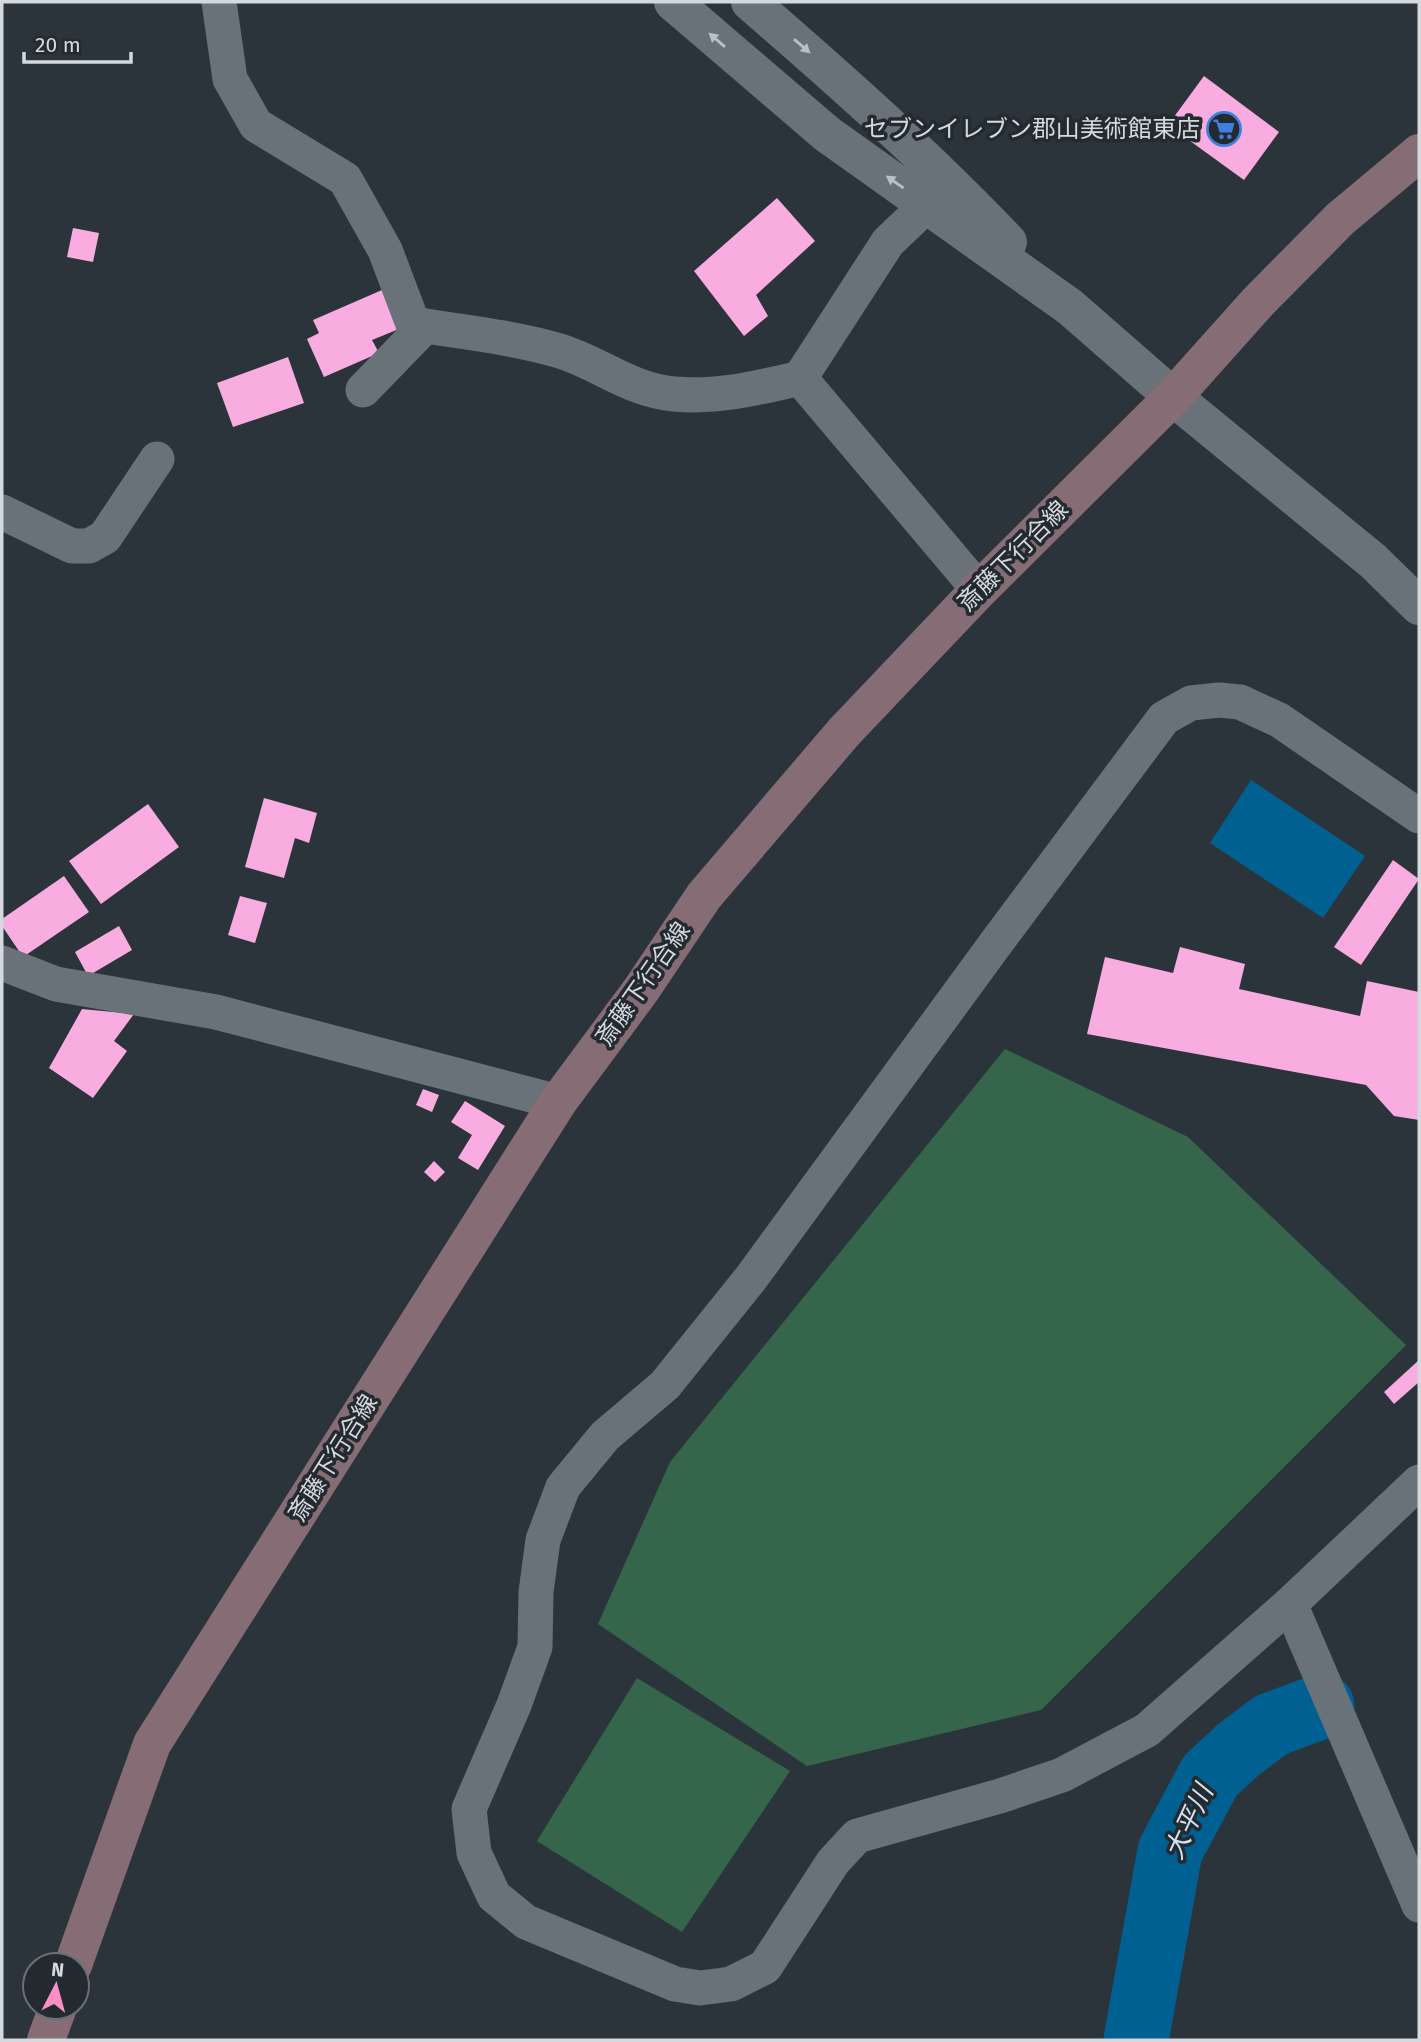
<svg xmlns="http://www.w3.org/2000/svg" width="1421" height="2042" viewBox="0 0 1421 2042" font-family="'Fira Sans','Noto Sans JP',sans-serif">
  <rect width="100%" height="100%" fill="#2c343b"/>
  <g fill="#35664c">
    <polygon points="1005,1049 1188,1137 1406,1345 1041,1710 807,1766 598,1624 670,1462"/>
    <polygon points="637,1678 790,1771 682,1932 537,1841"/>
  </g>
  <polygon fill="#006092" points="1251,780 1365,856 1323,918 1210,843"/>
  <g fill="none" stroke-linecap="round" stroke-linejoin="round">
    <polyline stroke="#006092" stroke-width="65" points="1136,2040 1170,1851 1210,1776 1238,1750 1271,1725 1322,1706"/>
  </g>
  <g fill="#f8ace0">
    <polygon points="1204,76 1279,132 1244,180 1168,125"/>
    <polygon points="777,198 815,241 756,295 768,316 744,336 694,271"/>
    <polygon points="73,228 99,233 93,262 67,257"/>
    <polygon points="382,290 399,329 372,340 379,353 324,377 307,339 319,333 313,320"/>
    <polygon points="288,357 304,403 233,427 217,383"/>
    <polygon points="264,798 317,813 309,843 295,838 284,878 245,867"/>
    <polygon points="148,804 179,847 101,904 69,861"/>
    <polygon points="1393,860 1419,879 1361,965 1334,947"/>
    <polygon points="64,876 89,912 23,957 2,926 2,919"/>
    <polygon points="240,896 267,903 255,943 228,935"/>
    <polygon points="119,926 132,950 88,976 75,952"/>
    <polygon points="1180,947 1245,964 1239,989 1360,1016 1367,981 1419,992 1419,1120 1394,1116 1366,1085 1087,1034 1105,957 1173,973"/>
    <polygon points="82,1009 134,1014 114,1041 127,1051 93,1098 49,1068"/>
    <polygon points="423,1089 439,1095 432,1112 416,1105"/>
    <polygon points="465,1101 505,1126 478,1170 458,1158 472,1135 451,1122"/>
    <polygon points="434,1161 445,1172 435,1182 424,1172"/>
    <polygon points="1419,1360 1419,1382 1394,1404 1384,1392"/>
  </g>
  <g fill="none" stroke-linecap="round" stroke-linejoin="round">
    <g stroke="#697179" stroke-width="35">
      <path d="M219,2L230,79L256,125L345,179L385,250L413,324C461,332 513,337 560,351C599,363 632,391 674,394C718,398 758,388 800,378L979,590"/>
      <polyline points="800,378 888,242 927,205"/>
      <polyline points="363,390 425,326"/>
      <polyline points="2,512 72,546 89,546 105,537 157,459"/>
      <polyline points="1419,816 1279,720 1240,702 1219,700 1191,703 1164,718 996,943 751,1278 665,1385 605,1436 563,1487 543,1540 536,1592 535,1647 514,1705 469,1809 474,1853 494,1896 526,1922 675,1984 700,1988 731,1984 765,1967 833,1862 857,1836 1000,1796 1062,1775 1147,1730 1290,1604 1419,1482"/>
      <polyline points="2,963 56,984 216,1012 558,1102"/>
      <polyline points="1290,1604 1419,1905"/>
    </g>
    <g stroke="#697179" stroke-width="38">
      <polyline points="673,2 827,134 1070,307 1173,397 1373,561 1419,606"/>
      <path d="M750,2C839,79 927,157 1008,242"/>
    </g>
    <g stroke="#866c74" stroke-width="38">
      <polyline points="73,1965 152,1744 558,1102 641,990 704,896 844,732 979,590 1173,397 1258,302 1340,219 1419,153"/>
      <polyline points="46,2040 58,2007"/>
    </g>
  </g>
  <defs><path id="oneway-solid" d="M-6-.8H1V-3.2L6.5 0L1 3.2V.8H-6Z" transform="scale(1.75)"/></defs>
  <g fill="#b9bfc4">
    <use href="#oneway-solid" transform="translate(717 40) rotate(-139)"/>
    <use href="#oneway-solid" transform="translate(802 46) rotate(41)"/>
    <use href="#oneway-solid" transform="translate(895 182) rotate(-145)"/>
  </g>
  <defs>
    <g id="supermarket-ring" transform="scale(1.75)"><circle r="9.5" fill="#232a30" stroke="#3f7fe0" stroke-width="1.5"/><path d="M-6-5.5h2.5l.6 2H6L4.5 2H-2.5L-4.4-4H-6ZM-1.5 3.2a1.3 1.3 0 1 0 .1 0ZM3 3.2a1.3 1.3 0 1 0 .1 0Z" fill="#3f7fe0"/></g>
  </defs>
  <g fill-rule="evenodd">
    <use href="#supermarket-ring" x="1224" y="129"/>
  </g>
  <g text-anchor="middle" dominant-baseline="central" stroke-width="7" stroke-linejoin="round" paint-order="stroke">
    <g font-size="24" fill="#d4d9dd" stroke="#232a30" text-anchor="end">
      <text x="1200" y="129">セブンイレブン郡山美術館東店</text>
    </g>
    <g font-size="24" fill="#d4d9dd" stroke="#232a30">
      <text transform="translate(1013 556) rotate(-45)">斎藤下行合線</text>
      <text transform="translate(643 984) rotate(-55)">斎藤下行合線</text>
      <text transform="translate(333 1458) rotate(-58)">斎藤下行合線</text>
    </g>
    <g font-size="26" font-style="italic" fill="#d1e4f3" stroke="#232a30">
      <text transform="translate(1189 1822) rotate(-65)">大平川</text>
    </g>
  </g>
  <rect width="1421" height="2042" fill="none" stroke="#d4d9dd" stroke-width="7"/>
  <g transform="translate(56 1986) rotate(6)"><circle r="33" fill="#232a30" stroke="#6a7075" stroke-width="2"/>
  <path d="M0-5L12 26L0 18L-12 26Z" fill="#fb8fc4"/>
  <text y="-10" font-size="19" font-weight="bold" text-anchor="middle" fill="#d4d9dd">N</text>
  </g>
  <path d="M24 52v10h107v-10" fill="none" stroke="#d4d9dd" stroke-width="3.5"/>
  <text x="35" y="52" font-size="21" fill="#d4d9dd" stroke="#232a30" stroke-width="5" paint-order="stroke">20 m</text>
</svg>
